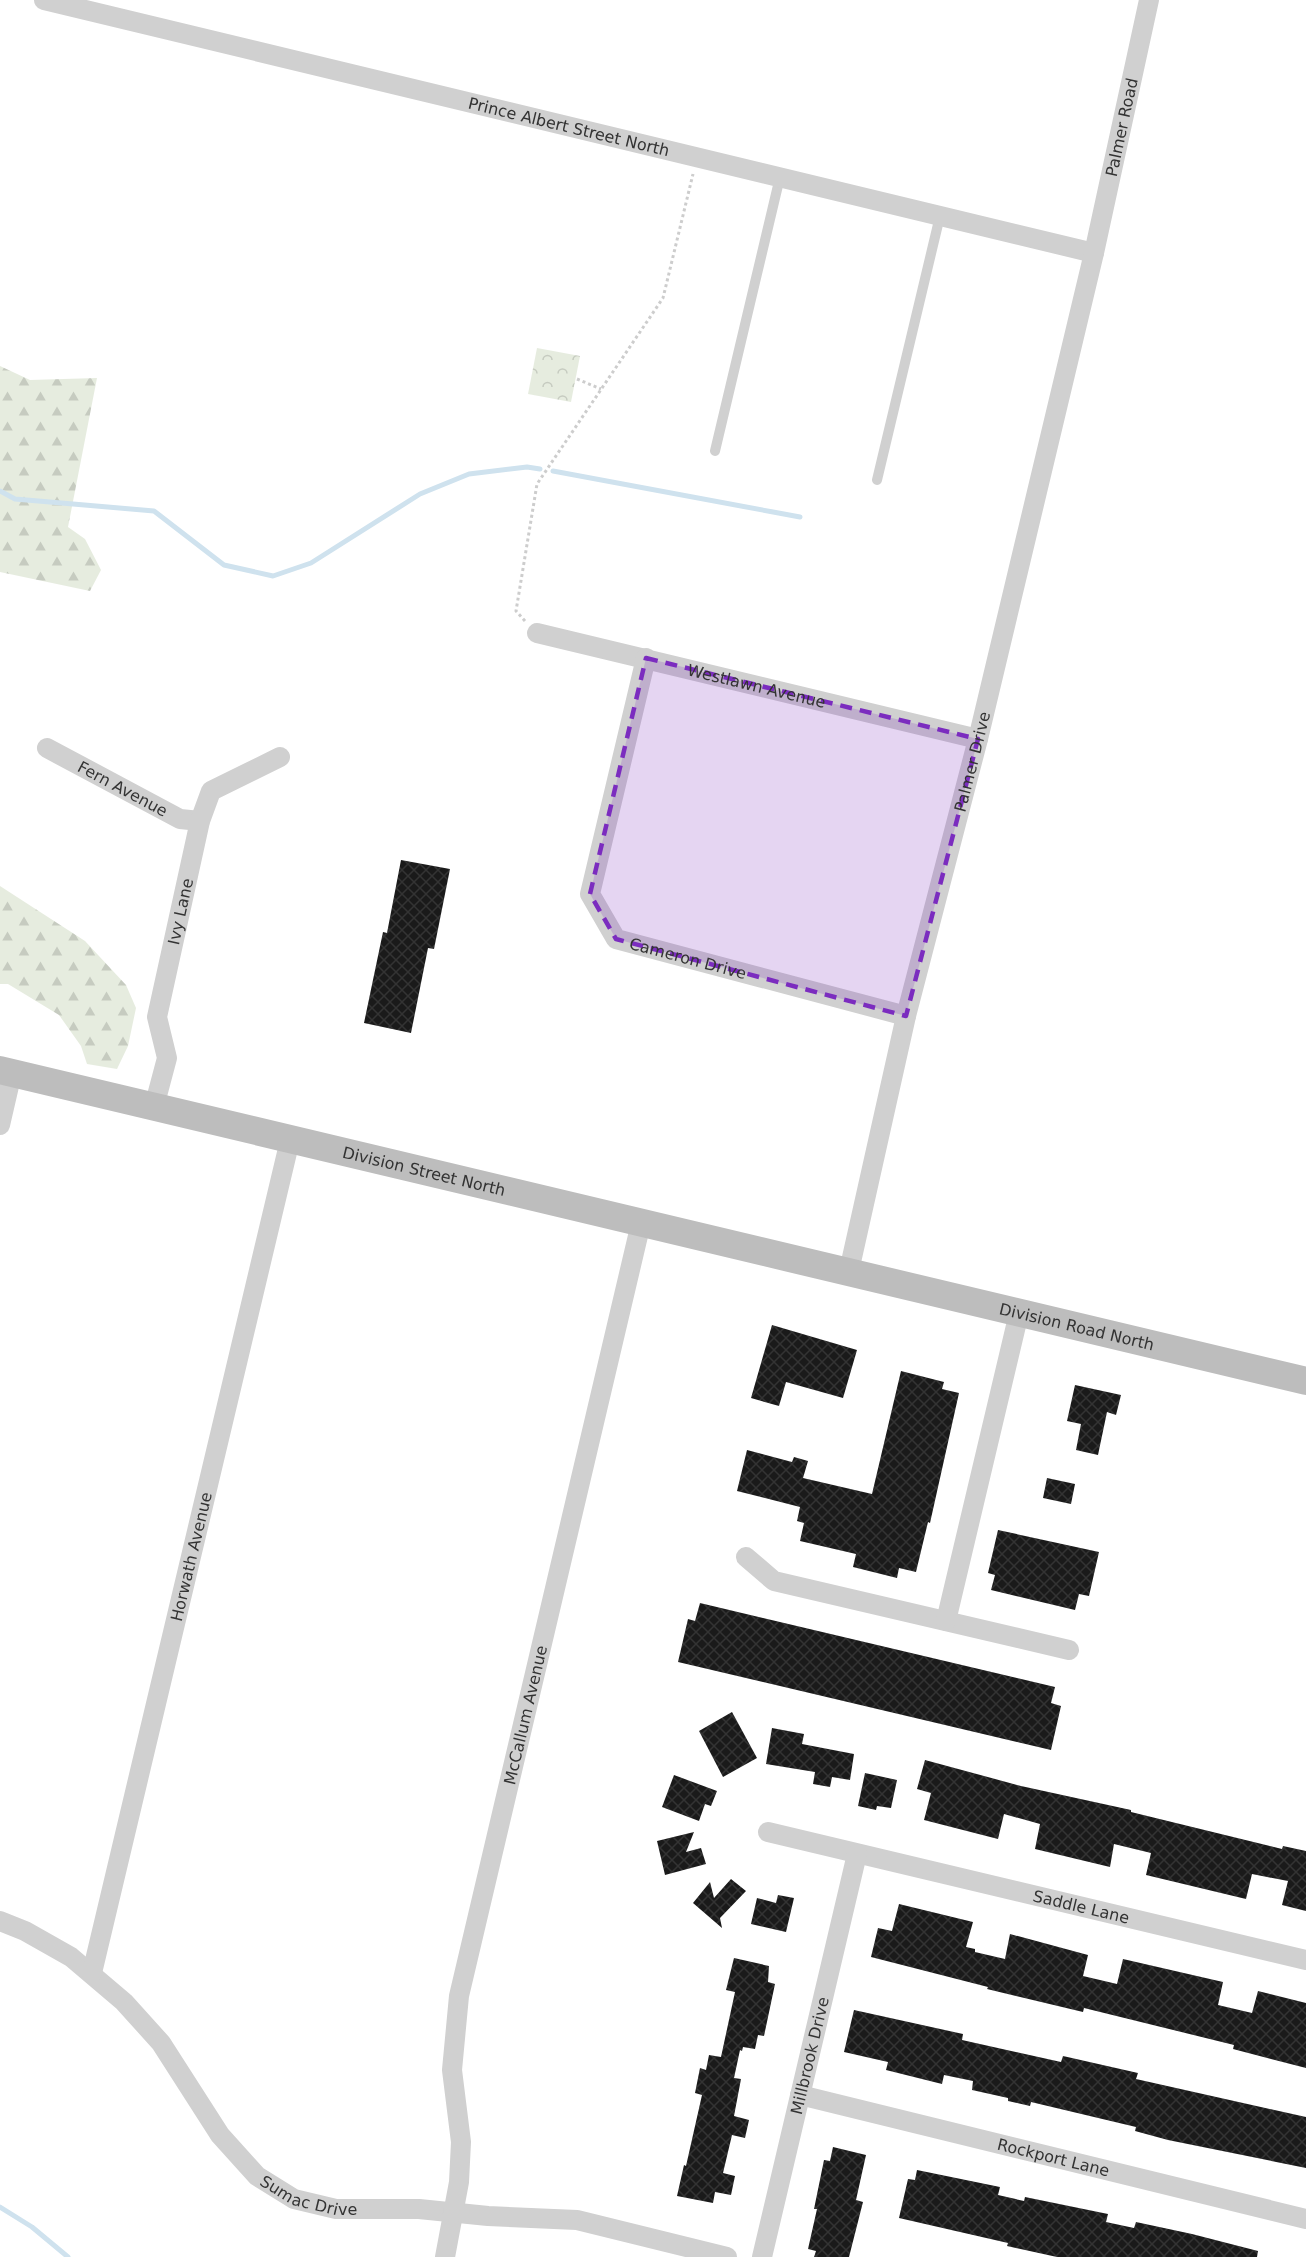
<svg xmlns="http://www.w3.org/2000/svg" width="1306" height="2257" viewBox="0 0 1306 2257" font-family="'DejaVu Sans',sans-serif">
  <defs>
    <pattern id="forest-firs" width="22" height="20" patternUnits="userSpaceOnUse" patternTransform="scale(1.5)"><rect width="22" height="20" fill="#e6ecdf"/><path d="M5 1l3.5 6h-7zM16 11l3.5 6h-7z" fill="#c6cbc0"/></pattern>
    <pattern id="park-crowns" width="20" height="18" patternUnits="userSpaceOnUse" patternTransform="scale(1.5)"><rect width="20" height="18" fill="#e6ecdf"/><path d="M2 6a3 3 0 1 1 6 0M12 15a3 3 0 1 1 6 0" fill="none" stroke="#c6cbc0"/></pattern>
    <pattern id="building-cross-hatch" width="8" height="8" patternUnits="userSpaceOnUse" patternTransform="scale(1.5)"><rect width="8" height="8" fill="#1a1a1a"/><path d="M0 0l8 8M0 8l8-8" fill="none" stroke="#333"/></pattern>
  </defs>
  <rect width="100%" height="100%" fill="#fff"/>
  <g fill="url(#forest-firs)">
    <polygon points="0,366 30,380 97,378 68,527 85,539 101,570 90,591 0,572"/>
    <polygon points="0,886 85,941 126,985 136,1008 128,1046 117,1069 87,1064 81,1046 59,1015 8,984 0,984"/>
  </g>
  <polygon fill="url(#park-crowns)" points="537,348 580,356 571,402 528,394"/>
  <g fill="none" stroke-linecap="round" stroke-linejoin="round">
    <g stroke="#cfe2ee" stroke-width="5">
      <polyline points="553,471 800,517"/>
      <polyline points="0,491 15,499 154,511 224,565 273,576 311,563 420,494 469,474 527,467 540,469"/>
      <polyline points="0,2207 32,2227 68,2257"/>
    </g>
  </g>
  <g fill="url(#building-cross-hatch)">
    <polygon points="401,860 450,869 434,949 428,948 411,1033 364,1023 383,932 387,933"/>
    <polygon points="772,1325 857,1350 843,1398 786,1382 779,1406 751,1398"/>
    <polygon points="901,1371 944,1382 942,1389 959,1393 930,1523 928,1522 916,1572 899,1568 897,1578 853,1567 856,1554 800,1541 804,1523 797,1521 800,1507 737,1491 747,1450 792,1462 794,1457 808,1461 803,1478 872,1494"/>
    <polygon points="1075,1385 1121,1395 1116,1415 1107,1412 1098,1455 1076,1450 1081,1424 1067,1421"/>
    <polygon points="1047,1478 1075,1484 1071,1504 1043,1498"/>
    <polygon points="998,1530 1099,1552 1089,1596 1079,1594 1075,1610 991,1590 995,1575 988,1573"/>
    <polygon points="700,1603 1055,1687 1051,1703 1061,1706 1051,1750 678,1662 688,1619 695,1621"/>
    <polygon points="732,1712 757,1758 723,1777 699,1731"/>
    <polygon points="772,1728 804,1734 802,1744 854,1754 850,1780 832,1777 830,1787 813,1784 815,1772 766,1764"/>
    <polygon points="925,1760 1021,1786 1131,1810 1131,1812 1282,1849 1283,1846 1306,1851 1306,1911 1282,1905 1288,1881 1252,1874 1246,1899 1146,1875 1151,1853 1114,1844 1110,1867 1035,1849 1040,1824 1004,1814 998,1839 924,1820 931,1793 917,1789"/>
    <polygon points="865,1773 897,1780 891,1808 877,1806 876,1810 858,1806"/>
    <polygon points="674,1775 717,1791 711,1806 705,1804 699,1821 662,1807"/>
    <polygon points="694,1832 686,1852 701,1848 706,1864 665,1875 657,1841"/>
    <polygon points="731,1879 746,1891 720,1918 722,1928 693,1903 710,1882 714,1898"/>
    <polygon points="778,1895 794,1898 786,1932 751,1924 757,1898 776,1903"/>
    <polygon points="899,1904 973,1922 966,1947 975,1949 975,1952 1005,1959 1010,1934 1088,1955 1083,1976 1117,1984 1123,1959 1223,1982 1218,2005 1252,2013 1258,1991 1306,2003 1306,2068 1233,2049 1234,2045 1084,2008 1083,2012 987,1989 988,1987 871,1957 878,1928 892,1931"/>
    <polygon points="734,1958 769,1966 768,1982 775,1984 764,2036 758,2035 755,2049 743,2047 742,2051 740,2050 734,2078 741,2079 734,2116 749,2120 745,2138 732,2135 723,2173 735,2176 731,2195 715,2192 713,2203 677,2196 684,2165 686,2166 702,2095 695,2093 700,2068 706,2070 709,2055 721,2057 735,1992 726,1990"/>
    <polygon points="854,2010 963,2034 962,2040 1061,2062 1063,2056 1138,2073 1136,2079 1306,2117 1306,2168 1168,2140 1135,2131 1136,2127 1031,2102 1030,2106 1008,2101 1008,2098 972,2090 973,2081 944,2075 942,2084 886,2070 888,2062 844,2052"/>
    <polygon points="833,2147 866,2155 856,2200 863,2202 849,2257 814,2257 816,2251 808,2249 817,2209 814,2209 824,2160 830,2161"/>
    <polygon points="917,2170 1000,2187 998,2195 1024,2201 1025,2197 1108,2214 1106,2222 1134,2228 1136,2222 1192,2234 1258,2251 1257,2257 1057,2257 1007,2246 1008,2243 899,2218 908,2179 915,2180"/>
  </g>
  <g fill="none" stroke-linecap="round" stroke-linejoin="round">
    <g stroke="#cdcdcd" stroke-width="3" stroke-dasharray="3 3" stroke-linecap="butt">
      <polyline points="577,379 601,389"/>
      <polyline points="525,621 516,611 537,484 663,298 693,174"/>
    </g>
    <g stroke="#d0d0d0" stroke-width="10">
      <polyline points="715,451 780,177"/>
      <polyline points="877,480 940,216"/>
    </g>
    <g stroke="#d0d0d0" stroke-width="20">
      <path id="s1" d="M44,0L1094,253"/>
      <path id="s2" d="M537,633L978,739"/>
      <path id="s3" d="M646,658L590,894L616,939L906,1016"/>
      <path id="s4" d="M47,748L180,819L200,821"/>
      <path id="s5" d="M154,1107L167,1058L157,1017L200,821L211,791L280,757"/>
      <polyline points="0,1125 12,1073"/>
      <path id="s6" d="M849,1271L906,1016L978,739L1094,253L1149,0"/>
      <polyline points="746,1557 774,1581 1069,1650"/>
      <polyline points="946,1621 1019,1313"/>
      <path id="s7" d="M768,1832L1306,1960"/>
      <path id="s8" d="M0,1921L25,1931L71,1957L124,2002L161,2043L220,2135L257,2176L294,2199L336,2209H419L488,2216L577,2220L727,2257"/>
      <path id="s9" d="M92,1973L290,1140"/>
      <path id="s10" d="M800,2095L1306,2219"/>
      <path id="s11" d="M445,2257L459,2182L461,2142L452,2070L459,1996L641,1223"/>
      <path id="s12" d="M762,2257L857,1854"/>
    </g>
    <path stroke="#bdbdbd" stroke-width="28" id="s13" d="M0,1070L1306,1381"/>
  </g>
  <path fill="#7b2cbf" fill-opacity="0.2" stroke="#7b2cbf" stroke-width="4.5" stroke-dasharray="12 8" stroke-linejoin="round" d="M646,658L978,739L906,1016L616,939L590,894Z"/>
  <g text-anchor="middle" dominant-baseline="central" stroke-width="6" stroke-linejoin="round" paint-order="stroke">
    <g font-size="16" fill="#333" stroke="#fff">
      <text stroke="none"><textPath href="#s1" startOffset="540">Prince Albert Street North</textPath></text>
      <text stroke="none"><textPath href="#s6" startOffset="1176">Palmer Road</textPath></text>
      <text stroke="none"><textPath href="#s2" startOffset="226">Westlawn Avenue</textPath></text>
      <text stroke="none"><textPath href="#s6" startOffset="524">Palmer Drive</textPath></text>
      <text stroke="none"><textPath href="#s4" startOffset="86">Fern Avenue</textPath></text>
      <text stroke="none"><textPath href="#s5" startOffset="201">Ivy Lane</textPath></text>
      <text stroke="none"><textPath href="#s3" startOffset="369">Cameron Drive</textPath></text>
      <text stroke="none"><textPath href="#s13" startOffset="436">Division Street North</textPath></text>
      <text stroke="none"><textPath href="#s13" startOffset="1107">Division Road North</textPath></text>
      <text stroke="none"><textPath href="#s9" startOffset="428">Horwath Avenue</textPath></text>
      <text stroke="none"><textPath href="#s11" startOffset="552">McCallum Avenue</textPath></text>
      <text stroke="none"><textPath href="#s7" startOffset="322">Saddle Lane</textPath></text>
      <text stroke="none"><textPath href="#s12" startOffset="207">Millbrook Drive</textPath></text>
      <text stroke="none"><textPath href="#s10" startOffset="261">Rockport Lane</textPath></text>
      <text stroke="none"><textPath href="#s8" startOffset="426">Sumac Drive</textPath></text>
    </g>
  </g>
</svg>
